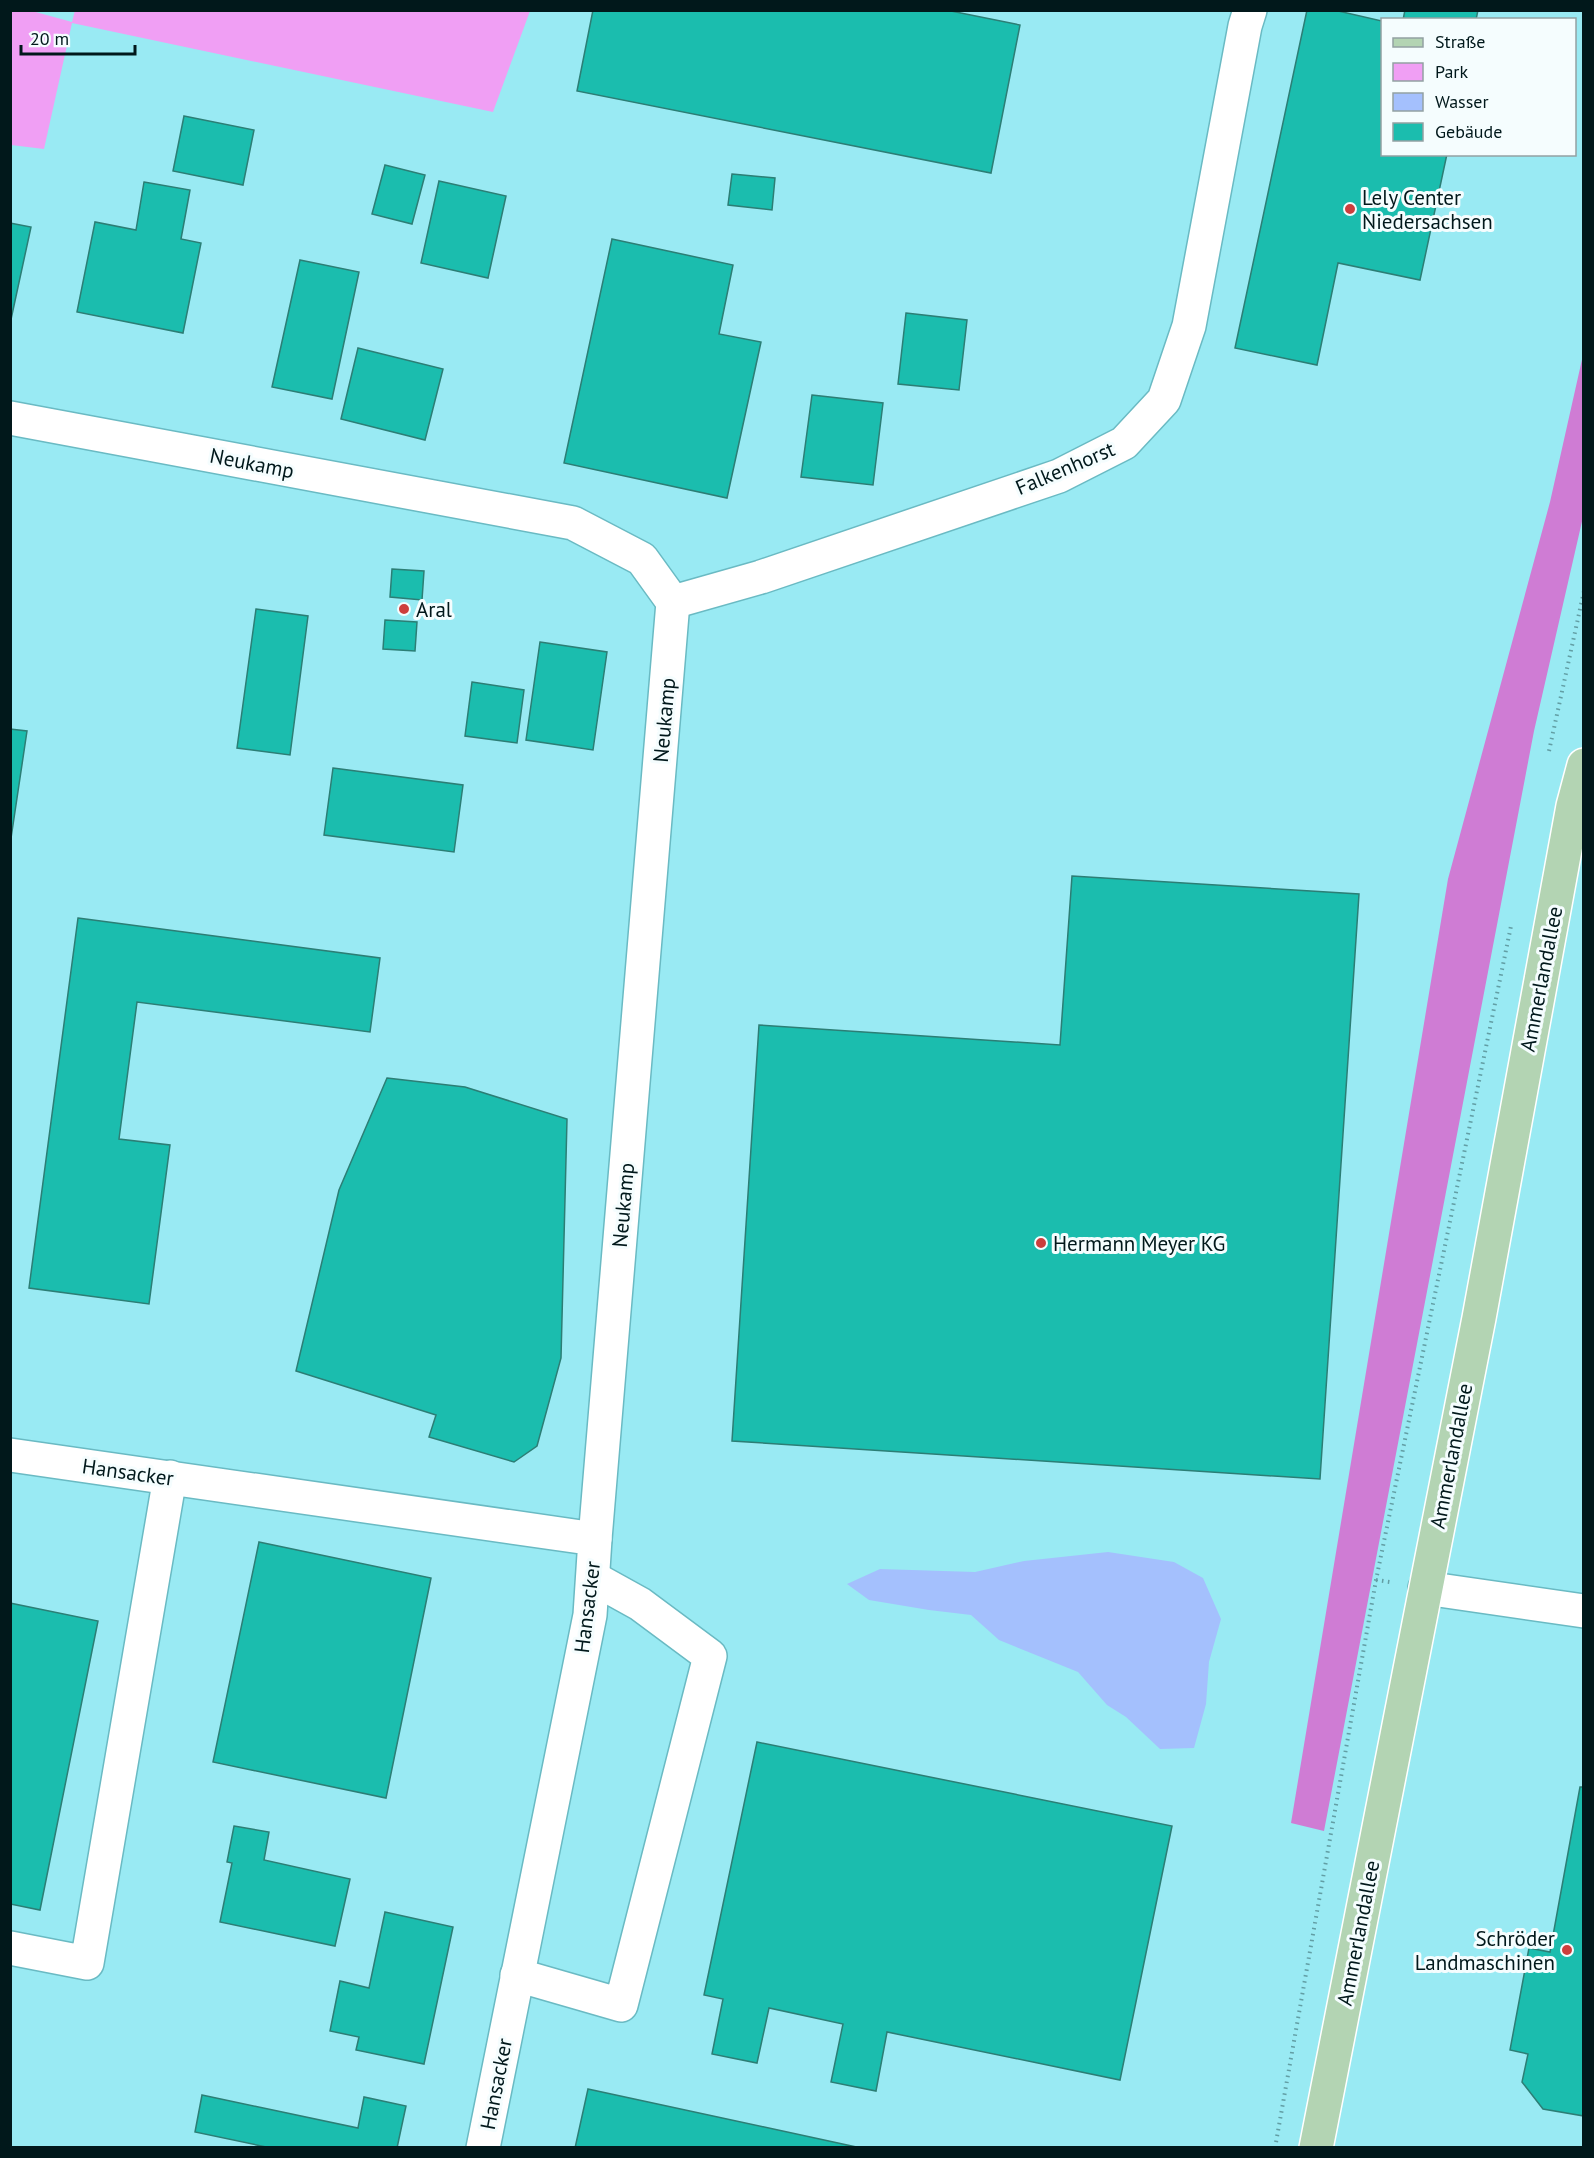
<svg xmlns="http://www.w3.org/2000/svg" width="1594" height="2158" viewBox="0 0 1594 2158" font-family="'PT Sans',sans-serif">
  <rect width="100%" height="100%" fill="#99eaf3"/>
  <polygon fill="#f09ff4" points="75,10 530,11 493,112 72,23 44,149 11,145 11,11 32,11 72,22"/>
  <polygon fill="#cf7cd4" points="1583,355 1583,517 1534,731 1324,1831 1291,1823 1448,879 1550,502"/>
  <polygon fill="#a4c0fd" points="1108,1552 1174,1562 1203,1578 1221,1619 1209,1662 1206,1704 1194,1748 1160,1749 1126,1717 1107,1705 1078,1672 999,1640 971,1615 929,1610 869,1600 847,1584 880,1569 975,1572 1024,1561"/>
  <g fill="#1bbdae" stroke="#2c7e75" stroke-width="1.5">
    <polygon points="593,10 946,10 1020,25 991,173 577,91"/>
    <polygon points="1307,10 1334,10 1382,21 1382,154 1447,154 1420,280 1338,263 1317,365 1235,348"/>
    <polygon points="1405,10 1478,10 1476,20 1403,20"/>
    <polygon points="184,116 254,130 243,185 173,171"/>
    <polygon points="385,165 425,175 412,224 372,214"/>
    <polygon points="732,174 775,178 772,210 728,205"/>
    <polygon points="439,181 506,196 488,278 421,263"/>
    <polygon points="144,182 190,190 181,239 201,243 183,333 77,312 95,222 136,230"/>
    <polygon points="10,223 31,227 10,324"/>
    <polygon points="612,239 733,265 719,334 761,342 727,498 564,463"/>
    <polygon points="300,260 359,272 332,399 272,387"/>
    <polygon points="906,313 967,320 959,390 898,384"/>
    <polygon points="358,348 443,369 425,440 341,419"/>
    <polygon points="812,395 883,403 873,485 801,477"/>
    <polygon points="392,569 424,571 422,600 390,597"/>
    <polygon points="256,609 308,616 290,755 237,748"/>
    <polygon points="385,620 417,622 415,651 383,649"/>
    <polygon points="540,642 607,652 593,750 526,740"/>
    <polygon points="472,682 524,690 517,743 465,736"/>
    <polygon points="10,729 27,731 10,845"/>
    <polygon points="333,768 463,785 454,852 324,835"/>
    <polygon points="1072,876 1359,894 1320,1479 732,1441 759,1025 1060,1045"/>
    <polygon points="78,918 380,958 370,1032 137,1002 119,1139 170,1145 149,1304 29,1288"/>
    <polygon points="387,1078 465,1087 567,1119 561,1358 537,1446 514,1462 429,1437 436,1415 296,1371 339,1190"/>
    <polygon points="259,1542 431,1578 386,1798 213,1762"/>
    <polygon points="10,1603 98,1621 40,1910 10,1904"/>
    <polygon points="757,1742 1172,1826 1120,2080 887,2032 876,2091 831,2082 843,2024 769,2008 757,2063 712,2054 723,1999 704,1995"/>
    <polygon points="1580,1787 1584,1787 1584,2116 1543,2109 1522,2082 1528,2054 1510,2050 1529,1948 1550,1952"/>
    <polygon points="234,1826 269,1832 264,1860 350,1879 335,1946 220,1922 232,1863 227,1862"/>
    <polygon points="385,1912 453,1927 424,2064 356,2050 359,2037 330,2031 340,1981 369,1988"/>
    <polygon points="588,2089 861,2148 575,2148"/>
    <polygon points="202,2095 358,2128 364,2097 406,2106 397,2148 271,2148 195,2132"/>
  </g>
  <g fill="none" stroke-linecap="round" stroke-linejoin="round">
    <g stroke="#6abac3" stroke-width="36">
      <g id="minor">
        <polyline points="10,418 573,523 642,559 673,602 595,1539"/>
        <polyline points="673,602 761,577 1059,476 1124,443 1164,400 1189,326 1245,26 1250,10"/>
        <polyline points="10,1455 595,1539 590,1615 483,2148"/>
        <polyline points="1425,1588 1584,1611"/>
        <polyline points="10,1948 87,1963 170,1477"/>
        <polyline points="517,1975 621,2005 710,1656 640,1604 593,1578"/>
      </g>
    </g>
    <g stroke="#fff" stroke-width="36">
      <polyline id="major" points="1316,2148 1479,1318 1573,806 1584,765"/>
    </g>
    <g stroke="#629ea4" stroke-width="4" stroke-dasharray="1.5 4.5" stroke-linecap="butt">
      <polyline points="1549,751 1584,591"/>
      <polyline points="1376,1580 1390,1582"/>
      <polyline points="1275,2148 1376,1580 1511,926"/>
    </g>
    <use href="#minor" stroke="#fff" stroke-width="33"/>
    <use href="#major" stroke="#b3d4b3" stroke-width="33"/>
  </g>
  <g fill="#cd3e3d" stroke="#f5fdfe" stroke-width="2">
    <circle cx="1350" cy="209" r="6"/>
    <circle cx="404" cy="609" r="6"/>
    <circle cx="1041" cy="1243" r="6"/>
    <circle cx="1567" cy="1950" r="6"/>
  </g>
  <g text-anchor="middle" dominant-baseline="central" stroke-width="6" stroke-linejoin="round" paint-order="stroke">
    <g font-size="21" fill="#01181b" stroke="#f5fdfe" text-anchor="start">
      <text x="1362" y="197">Lely Center<tspan x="1362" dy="24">Niedersachsen</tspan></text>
      <text x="416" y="609">Aral</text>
      <text x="1053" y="1243">Hermann Meyer KG</text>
      <text x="1555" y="1938" text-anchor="end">Schröder<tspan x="1555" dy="24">Landmaschinen</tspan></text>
    </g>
    <g font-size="21" fill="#01181b" stroke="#f5fdfe">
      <text transform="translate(252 463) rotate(11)">Neukamp</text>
      <text transform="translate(1065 468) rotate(-23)">Falkenhorst</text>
      <text transform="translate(664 720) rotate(-85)">Neukamp</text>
      <text transform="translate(1541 979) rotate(-79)">Ammerlandallee</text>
      <text transform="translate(623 1205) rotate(-85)">Neukamp</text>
      <text transform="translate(1451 1456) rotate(-79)">Ammerlandallee</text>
      <text transform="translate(128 1472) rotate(8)">Hansacker</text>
      <text transform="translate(587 1607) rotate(-83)">Hansacker</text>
      <text transform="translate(1358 1933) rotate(-79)">Ammerlandallee</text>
      <text transform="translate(496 2084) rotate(-79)">Hansacker</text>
    </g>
  </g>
  <rect width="1594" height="2158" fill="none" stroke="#01181b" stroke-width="24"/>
  <rect x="1381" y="18" width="195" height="138" fill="#f5fdfe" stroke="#93a1a3" stroke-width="1.5"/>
  <rect x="1393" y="38" width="30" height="9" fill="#b3d4b3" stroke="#93a1a3" stroke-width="1.5"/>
  <text x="1435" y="48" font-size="18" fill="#01181b">Straße</text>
  <rect x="1393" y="63" width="30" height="18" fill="#f09ff4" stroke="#93a1a3" stroke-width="1.5"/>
  <text x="1435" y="78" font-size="18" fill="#01181b">Park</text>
  <rect x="1393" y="93" width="30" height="18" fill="#a4c0fd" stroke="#93a1a3" stroke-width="1.5"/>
  <text x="1435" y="108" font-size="18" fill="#01181b">Wasser</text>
  <rect x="1393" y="123" width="30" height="18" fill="#1bbdae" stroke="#93a1a3" stroke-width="1.5"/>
  <text x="1435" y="138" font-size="18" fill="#01181b">Gebäude</text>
  <path d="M21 45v9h114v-9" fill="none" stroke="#01181b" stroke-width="3"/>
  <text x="30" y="45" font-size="18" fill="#01181b" stroke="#f5fdfe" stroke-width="4.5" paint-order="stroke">20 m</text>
</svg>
